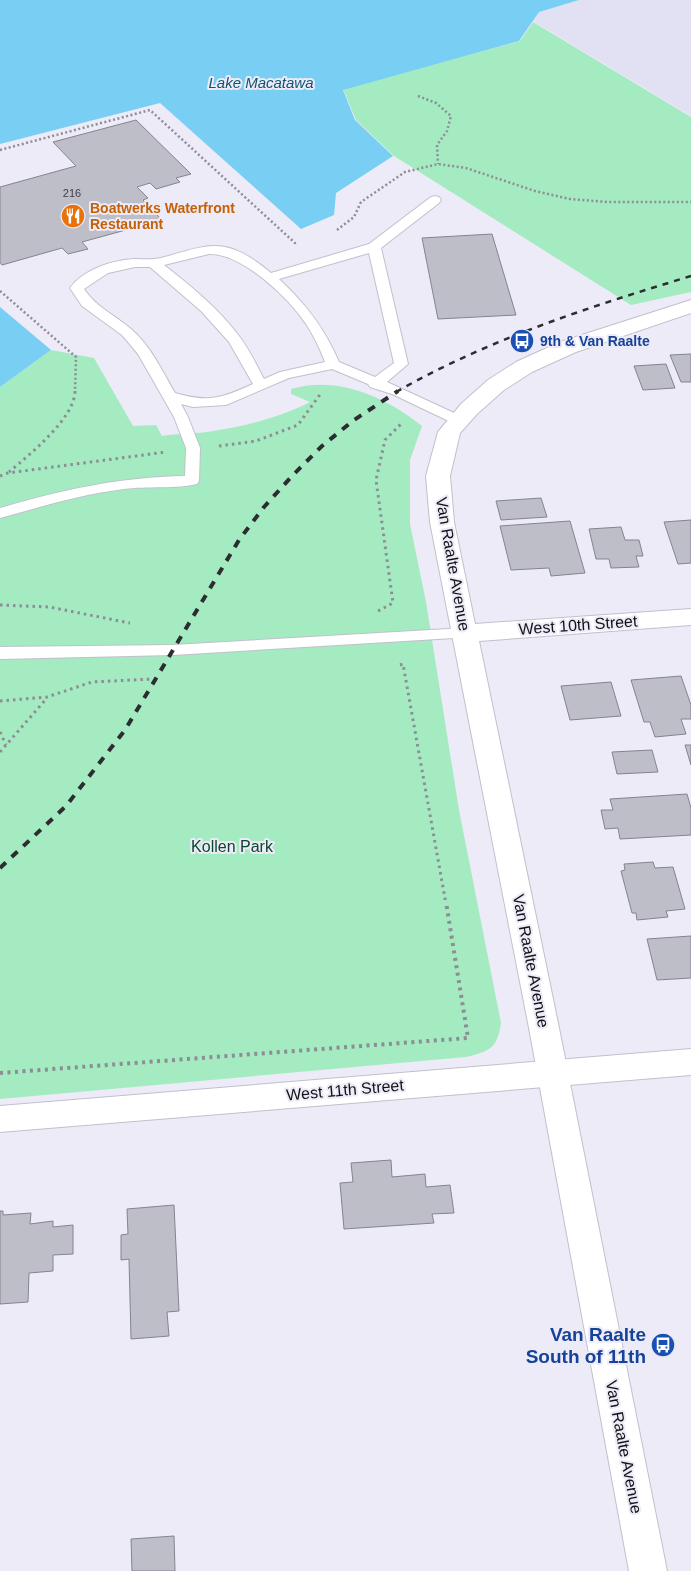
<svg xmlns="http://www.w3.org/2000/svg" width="691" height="1571" viewBox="0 0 691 1571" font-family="Helvetica,sans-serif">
  <rect width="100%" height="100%" fill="#ecebf7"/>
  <polygon fill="#e2e0f3" points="579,0 691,0 691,116 533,21 539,12"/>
  <g fill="#a4ebc2">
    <polygon points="533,22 691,117 691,292 631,305 394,156 356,120 343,89 520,41"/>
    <path d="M51,350L94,358L133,426L156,425L162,436C179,433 197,434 213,431C246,426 281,417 310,402L291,394V389C337,375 386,397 422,426L410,460V524L426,602L459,810L501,1023C497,1049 490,1051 466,1057L0,1099V387Z"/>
  </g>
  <g fill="#79cef3">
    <polygon points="0,0 579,0 539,12 519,41 343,90 355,120 393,156 336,193 334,215 301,229 160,103 0,144"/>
    <polygon points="0,307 51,350 0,387"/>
  </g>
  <g fill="#bebec9" stroke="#84838e">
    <polygon points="136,120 191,174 176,178 180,182 156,189 150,183 137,187 148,198 143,200 162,220 82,242 88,249 68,254 62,248 2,265 0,262 0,187 76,166 53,142"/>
    <polygon points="492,234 516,315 438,319 422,238"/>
    <polygon points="691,354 691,382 681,382 670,355"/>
    <polygon points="666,364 675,388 643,390 634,366"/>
    <polygon points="541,498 547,517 501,520 496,501"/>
    <polygon points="691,520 691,563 678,564 664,522"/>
    <polygon points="570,521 585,573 551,576 549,568 511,570 500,526"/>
    <polygon points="621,527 625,540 639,540 643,556 636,556 639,567 611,568 609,559 596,559 589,529"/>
    <polygon points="681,676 691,705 691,719 681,719 686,734 655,737 650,722 644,722 631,680"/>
    <polygon points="611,682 621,716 570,720 561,686"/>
    <polygon points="685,745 691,745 691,765"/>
    <polygon points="652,750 658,772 617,774 612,752"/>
    <polygon points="687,794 691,808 691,835 620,839 618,828 605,829 601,810 613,810 610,799"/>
    <polygon points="653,862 655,868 673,867 685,909 666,911 668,917 637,920 636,913 632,913 621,871 625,870 624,864"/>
    <polygon points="691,936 691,978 657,980 647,939"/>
    <polygon points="391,1160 392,1177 425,1174 426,1187 450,1185 454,1213 432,1214 434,1223 344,1229 340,1183 353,1182 351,1163"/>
    <polygon points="174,1205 179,1311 167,1312 169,1336 131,1339 129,1259 121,1260 121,1235 128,1234 127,1209"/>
    <polygon points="0,1211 3,1211 3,1215 31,1213 30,1224 53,1221 53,1227 73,1225 73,1254 53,1255 53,1271 29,1273 28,1302 0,1304"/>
    <polygon points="174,1536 175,1571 132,1571 131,1539"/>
  </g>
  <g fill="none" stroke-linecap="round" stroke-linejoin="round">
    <g stroke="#c1c0cc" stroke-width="2">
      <g id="service">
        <path d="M435,196L439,197L441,200L439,203L381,248L408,364L387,382L465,418L467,421L465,424H455L392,394L370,387L368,384L332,369L289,378L226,405L193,407L181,404L188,417L200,448L199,481L197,484C178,489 146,486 124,489C81,494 41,507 0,518V508C61,490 121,477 185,476L186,448L174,417L138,354L122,335L82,306L70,288C84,269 113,260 135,259C144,259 152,260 161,258C182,253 204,243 225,247C242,250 258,262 271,273L369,244L431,197ZM369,253L394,363L375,377L339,362C325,329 306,304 279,279ZM209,254C242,253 289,298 306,324C314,336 320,349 325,362L280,372L264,379C256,364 249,349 239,336C218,308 191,286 164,265ZM135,267H150L201,311L229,342L253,384C222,398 209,403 175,393C162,371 151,346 131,329C115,315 96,307 84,289L108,273Z"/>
        <polygon points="465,628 471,629 473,633 471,637 173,655 0,659 0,647 173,645"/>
      </g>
    </g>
    <g stroke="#c1c0cc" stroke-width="2">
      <polygon id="minor" points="691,1049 691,1075 0,1132 0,1106"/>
    </g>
    <g stroke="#c1c0cc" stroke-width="2">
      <polygon id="tertiary" points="691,300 691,313 576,352 532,372 504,390 477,414 460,433 450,476 454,522 475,624 691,609 691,625 479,641 559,1028 667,1571 629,1571 529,1028 430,522 426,476 438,432 461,404 488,380 516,362 560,342"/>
    </g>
    <g stroke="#8d8d95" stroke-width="2.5" stroke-dasharray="2 2.5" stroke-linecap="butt">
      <polyline points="418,96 436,103 451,116 447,131 437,145 438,164"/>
      <polyline points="0,150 150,110 295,243 297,242"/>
      <polyline points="337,230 354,217 361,202 405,172 438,164 466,168 535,191 570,199 607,202 691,202"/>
      <polyline points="0,291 76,357 75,392"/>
    </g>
    <g stroke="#8d8d95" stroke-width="3" stroke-dasharray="2.5 4" stroke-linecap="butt">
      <polyline points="219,446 256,441 298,425 321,393"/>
      <path d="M9,472C29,455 75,418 75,391"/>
      <polyline points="0,476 8,473 166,452"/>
      <polyline points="0,605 49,607 130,623"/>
      <polyline points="378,611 393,603 376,480 385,440 403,422"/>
      <polyline points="400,665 403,664 446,904"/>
      <polyline points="0,701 47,697 92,682 152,679"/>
      <polyline points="0,732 6,745"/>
      <polyline points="0,752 47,698"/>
    </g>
    <polyline stroke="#8d8d95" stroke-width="4" stroke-dasharray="3 4.5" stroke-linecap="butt" points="0,1073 468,1038 446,902"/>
    <use href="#service" fill="#fff" fill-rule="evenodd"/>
    <use href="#minor" fill="#fff" fill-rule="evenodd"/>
    <use href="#tertiary" fill="#fff" fill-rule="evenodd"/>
    <path stroke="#2c2c31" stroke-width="2.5" stroke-dasharray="6 6" stroke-linecap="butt" d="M396,392C489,339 589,307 691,276"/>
    <polyline stroke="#2c2c31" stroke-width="4" stroke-dasharray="8 8" stroke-linecap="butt" points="0,868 66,806 125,730 239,540 264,507 292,476 322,446 354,420 398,391"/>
  </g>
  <defs>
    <g id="restaurant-disc" transform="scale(1.25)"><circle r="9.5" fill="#e8710a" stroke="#ecebf7"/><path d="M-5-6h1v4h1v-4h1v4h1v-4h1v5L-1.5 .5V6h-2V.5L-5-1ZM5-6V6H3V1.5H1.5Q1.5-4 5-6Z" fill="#fff"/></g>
    <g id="bus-disc" transform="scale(1.25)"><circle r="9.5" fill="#1a4fb4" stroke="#ecebf7"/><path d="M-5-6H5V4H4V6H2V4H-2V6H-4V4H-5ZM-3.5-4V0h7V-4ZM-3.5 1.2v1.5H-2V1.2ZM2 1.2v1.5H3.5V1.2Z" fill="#fff"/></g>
  </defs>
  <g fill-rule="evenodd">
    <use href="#restaurant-disc" x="73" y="216"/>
    <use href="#bus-disc" x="522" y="341"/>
    <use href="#bus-disc" x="663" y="1345"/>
  </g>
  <g text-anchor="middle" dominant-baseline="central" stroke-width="4" stroke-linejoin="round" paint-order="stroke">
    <g font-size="11" fill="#3e3e44">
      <text x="72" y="193">216</text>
    </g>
    <g font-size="14" font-weight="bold" fill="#c56008" stroke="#ecebf7" text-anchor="start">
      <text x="90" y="208">Boatwerks Waterfront<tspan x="90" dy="16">Restaurant</tspan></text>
    </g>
    <g font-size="14" font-weight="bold" fill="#164399" stroke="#ecebf7" text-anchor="start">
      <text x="540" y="341">9th &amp; Van Raalte</text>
    </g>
    <g font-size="15" font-style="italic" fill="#10566f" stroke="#ecebf7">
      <text x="261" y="82">Lake Macatawa</text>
    </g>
    <g font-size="16" fill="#131317" stroke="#ecebf7">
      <text transform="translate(453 564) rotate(80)">Van Raalte Avenue</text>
      <text transform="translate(578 625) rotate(-4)">West 10th Street</text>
      <text transform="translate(531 961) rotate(79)">Van Raalte Avenue</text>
      <text transform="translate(345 1090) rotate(-5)">West 11th Street</text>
      <text transform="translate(624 1447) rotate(79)">Van Raalte Avenue</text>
    </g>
    <g font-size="16" fill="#09472c" stroke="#ecebf7">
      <text x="232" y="846">Kollen Park</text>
    </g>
    <g font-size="19" font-weight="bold" fill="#164399" stroke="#ecebf7" text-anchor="end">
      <text x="646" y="1334">Van Raalte<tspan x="646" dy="22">South of 11th</tspan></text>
    </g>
  </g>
</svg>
